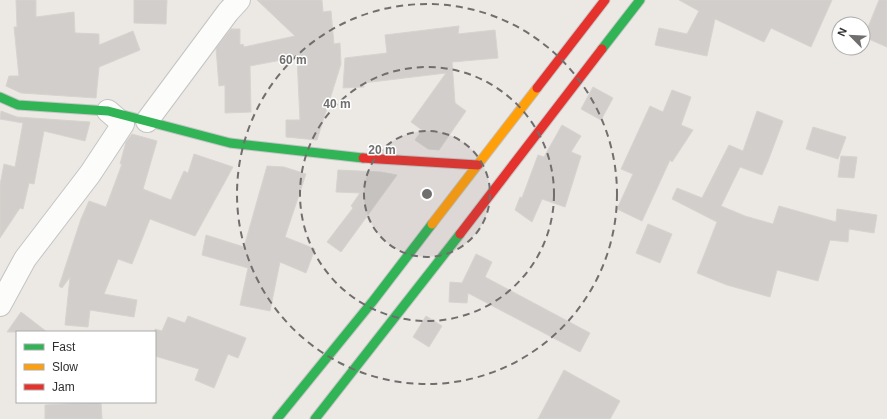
<svg xmlns="http://www.w3.org/2000/svg" width="887" height="419" viewBox="0 0 887 419" font-family="Arial,sans-serif">
  <rect width="100%" height="100%" fill="#ece8e4"/>
  <g fill="#d1cecb" stroke="#d7d4d0">
    <polygon points="16,0 36,0 36,17 74,12 75,33 99,34 99,45 133,31 140,50 99,67 96,98 21,93 6,86 9,76 19,76 14,27 17,27"/>
    <polygon points="134,0 167,0 166,24 134,23"/>
    <polygon points="257,0 322,0 323,12 331,11 334,44 340,43 341,64 317,140 286,137 286,120 300,120 297,57 250,66 251,112 225,113 225,85 219,86 216,48 231,29 240,29 240,45 243,44 244,47 295,36"/>
    <polygon points="679,0 832,0 811,47 771,28 764,42 715,19 707,56 655,45 659,28 687,34 699,11"/>
    <polygon points="879,0 887,0 887,47 864,37"/>
    <polygon points="459,26 458,34 495,30 498,58 452,62 455,103 466,111 439,150 428,149 415,140 422,130 411,122 446,73 363,83 364,87 343,88 345,58 387,53 385,35"/>
    <polygon points="593,87 613,98 601,120 581,109"/>
    <polygon points="672,90 691,97 681,125 693,130 672,162 670,160 642,221 617,209 633,174 621,169 650,106 663,112"/>
    <polygon points="1,111 17,117 90,122 85,141 44,131 34,184 29,183 23,209 20,208 0,238 0,185 4,164 15,167 23,123 0,119"/>
    <polygon points="757,111 783,121 768,161 762,175 740,167 721,206 745,216 773,224 779,206 836,222 837,209 877,215 874,233 849,229 848,242 830,240 818,281 777,270 770,297 727,285 697,273 717,222 672,199 677,188 702,198 729,145 743,151"/>
    <polygon points="562,125 581,136 571,152 581,156 565,207 542,199 532,222 515,210 520,197 522,198 538,155 544,157"/>
    <polygon points="813,127 846,137 838,159 806,149"/>
    <polygon points="132,134 157,141 143,189 171,200 184,171 188,173 194,154 233,167 195,236 150,219 132,264 118,259 104,294 137,300 134,317 90,310 88,327 65,325 70,277 62,288 59,286 81,219 89,201 106,207 122,164 120,164 126,142"/>
    <polygon points="841,156 857,157 854,178 838,177"/>
    <polygon points="267,166 284,167 306,174 285,237 315,249 306,273 280,262 270,311 240,305 248,268 202,255 206,235 244,247"/>
    <polygon points="338,170 381,172 397,175 341,252 327,242 353,208 351,206 360,193 336,192"/>
    <polygon points="648,224 672,234 660,263 636,253"/>
    <polygon points="476,254 492,262 485,277 590,333 580,352 468,293 467,303 449,302 450,282 462,283"/>
    <polygon points="21,312 47,332 7,332"/>
    <polygon points="188,316 246,338 238,358 228,354 214,388 195,380 199,369 155,356 155,329 162,331 168,317 185,323"/>
    <polygon points="426,316 442,326 429,347 413,337"/>
    <polygon points="564,370 620,401 610,419 538,419"/>
    <polygon points="101,402 102,419 45,419 45,405"/>
  </g>
  <g fill="none" stroke-linecap="round" stroke-linejoin="round">
    <g stroke="#c5c4c5" stroke-width="24">
      <g id="street">
        <polyline points="147,121 228,12 239,0"/>
        <polyline points="0,305 25,259 90,174 123,124 108,111"/>
      </g>
    </g>
    <g stroke="#c5c4c5" stroke-width="11">
      <g id="fast">
        <polyline points="602,49 640,0"/>
        <polyline points="0,97 18,105 108,111 230,143 363,158"/>
        <polyline points="277,419 373,301 432,224"/>
        <polyline points="315,419 460,234"/>
      </g>
    </g>
    <g stroke="#c5c4c5" stroke-width="11">
      <polyline id="slow" points="432,224 537,88"/>
    </g>
    <g stroke="#c5c4c5" stroke-width="11">
      <g id="jam">
        <polyline points="537,88 605,0"/>
        <polyline points="363,158 478,165"/>
        <polyline points="460,234 602,49"/>
      </g>
    </g>
    <use href="#street" stroke="#fcfcfb" stroke-width="22"/>
    <use href="#fast" stroke="#30b455" stroke-width="9"/>
    <use href="#slow" stroke="#ff9f0a" stroke-width="9"/>
    <use href="#jam" stroke="#e5322d" stroke-width="9"/>
  </g>
  <circle cx="427" cy="194" r="63" fill="#706f6e" fill-opacity=".12"/>
  <g fill="none" stroke="#706f6e" stroke-width="2" stroke-dasharray="7 5">
    <circle cx="427" cy="194" r="63"/>
    <circle cx="427" cy="194" r="127"/>
    <circle cx="427" cy="194" r="190"/>
  </g>
  <circle cx="427" cy="194" r="6" fill="#706f6e" stroke="#fff" stroke-width="2"/>
  <g font-size="12" text-anchor="middle" font-weight="bold" fill="#706f6e" stroke="#fff" stroke-width="3" stroke-linejoin="round" paint-order="stroke">
    <text x="293" y="64">60 m</text>
    <text x="337" y="108">40 m</text>
    <text x="382" y="154">20 m</text>
  </g>
  <rect x="16" y="331" width="140" height="72" fill="#ffffff" stroke="#ababab"/>
  <rect x="24" y="344" width="20" height="6" fill="#30b455" stroke="#ababab"/>
  <text x="52" y="351" font-size="12" fill="#2e2e2e">Fast</text>
  <rect x="24" y="364" width="20" height="6" fill="#ff9f0a" stroke="#ababab"/>
  <text x="52" y="371" font-size="12" fill="#2e2e2e">Slow</text>
  <rect x="24" y="384" width="20" height="6" fill="#e5322d" stroke="#ababab"/>
  <text x="52" y="391" font-size="12" fill="#2e2e2e">Jam</text>
  <g transform="translate(851 36) rotate(294)"><circle r="19" fill="#ffffff" stroke="#ababab"/>
  <path d="M0-3L7 15L0 10L-7 15Z" fill="#706f6e"/>
  <text y="-6" font-size="11" font-weight="bold" text-anchor="middle" fill="#2e2e2e">N</text>
  </g>
</svg>
